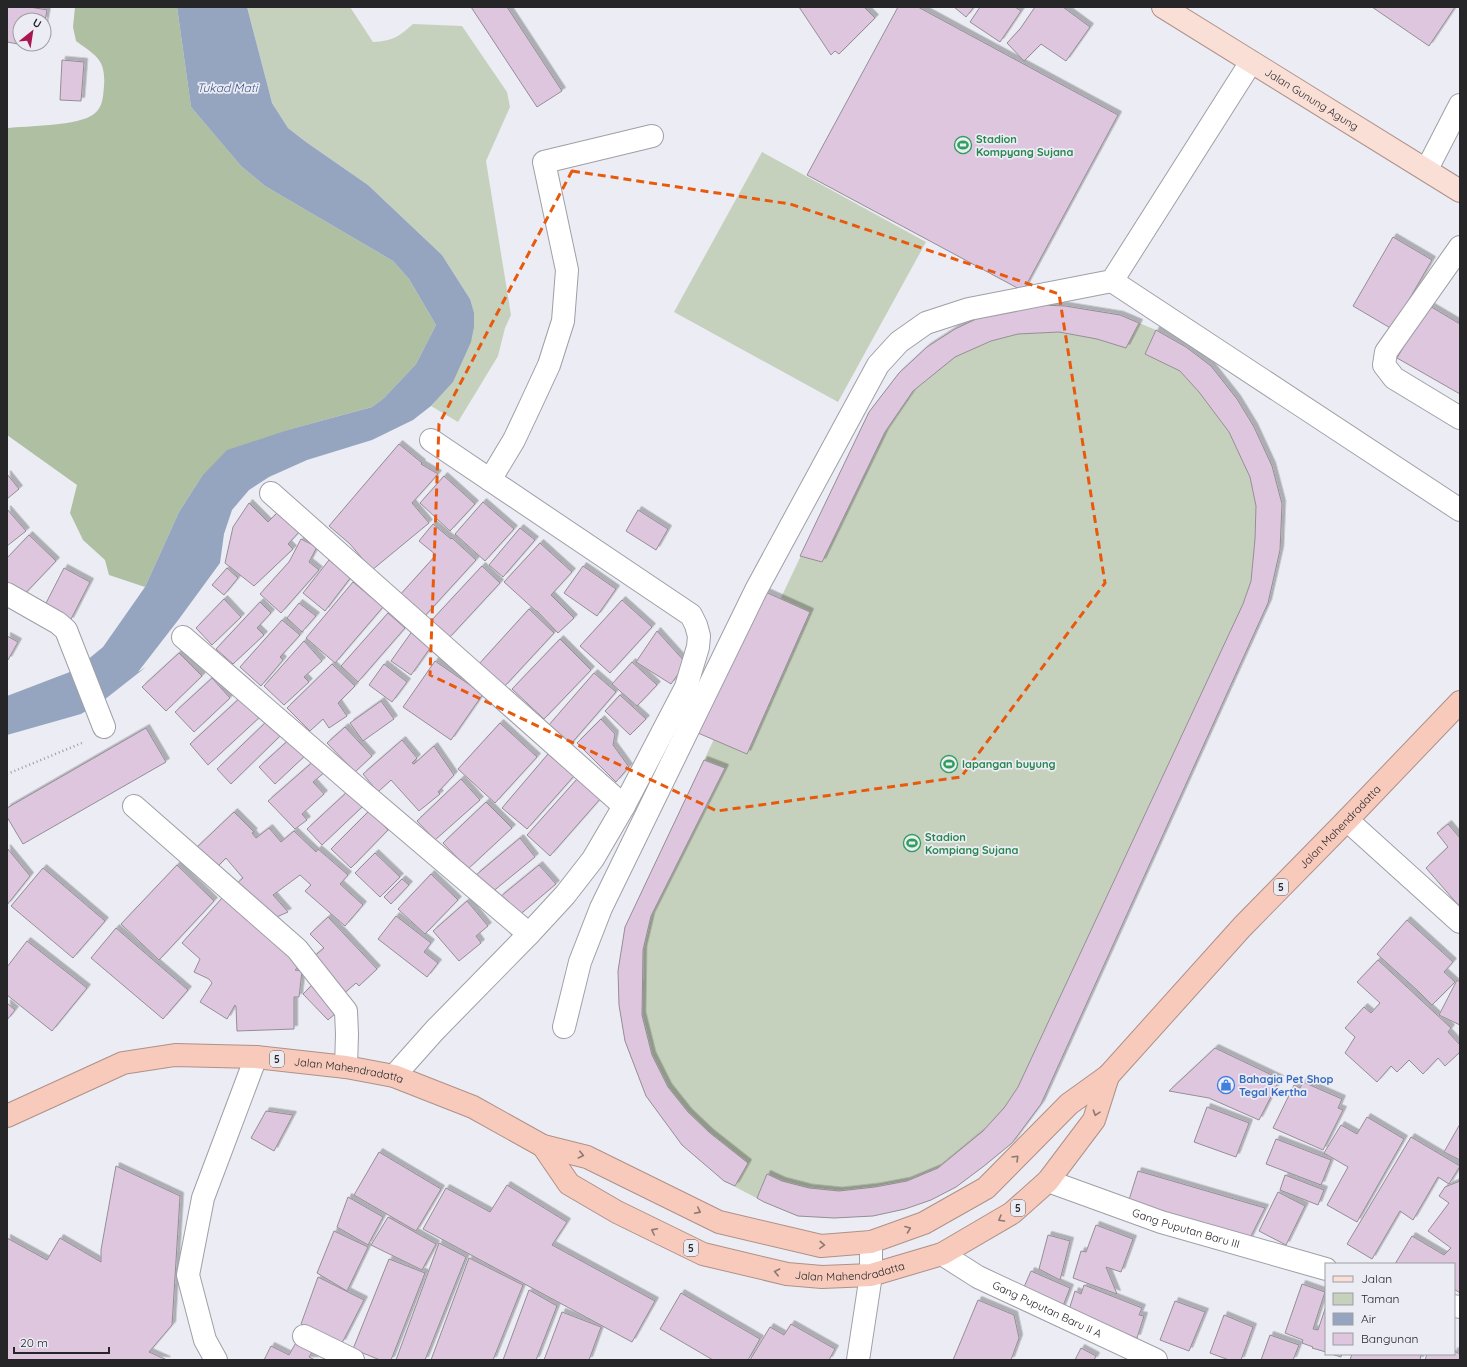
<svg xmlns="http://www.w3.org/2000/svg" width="1467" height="1367" viewBox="0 0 1467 1367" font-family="Quicksand,sans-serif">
  <defs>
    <filter id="shadow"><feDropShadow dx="3.5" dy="-3.5" stdDeviation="0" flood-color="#0004"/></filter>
  </defs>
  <rect width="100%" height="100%" fill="#ececf5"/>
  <g fill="#c6d1bd">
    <path d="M247,7H350L373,42C393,41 398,37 413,24L462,26L507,92L510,107L486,161L511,315L505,328L498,356L458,422L431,406L448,387L470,299L442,255L368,185L306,142L288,128L272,103L270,95Z"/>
    <polygon points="762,152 926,242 838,402 674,312"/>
    <polygon points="1023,304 1065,306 1120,315 1156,330 1186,347 1211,366 1237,399 1254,427 1272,466 1282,504 1280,550 1268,603 1041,1104 1012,1143 984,1166 956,1187 931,1200 905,1209 873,1216 834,1218 798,1216 764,1202 724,1181 646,1096 625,1041 619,1005 618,971 625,927 869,412 899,373 927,347 955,329 991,312"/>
  </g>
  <path fill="#afbfa2" d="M75,7H177L191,107L241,166L265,186L393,261L409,279L436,325L416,364L384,398L372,407L291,429L202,476L179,512L145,587L109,575L105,560L83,540L70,513L77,485L7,435V128C27,126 79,126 94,114C103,107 103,97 104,86C106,59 96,56 76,41L73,27Z"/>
  <polygon fill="#95a5c0" points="177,7 247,7 270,95 272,103 288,128 306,142 368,185 442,255 470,299 474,313 474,327 471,342 453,382 431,406 413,420 372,440 307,460 269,477 249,490 232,510 224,534 220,563 179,619 138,672 146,667 104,700 81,714 7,735 7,696 75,670 103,647 145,587 179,512 202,476 227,450 291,429 372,407 384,398 416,364 436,325 409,279 393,261 265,186 241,166 191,107"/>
  <g fill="#dec6df" stroke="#958e95" filter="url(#shadow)">
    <polygon points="7,7 30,7 47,10 44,26 44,20 20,20 20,44 41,44 40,48 7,42"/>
    <polygon points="471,7 507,7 562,91 537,107"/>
    <polygon points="799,7 864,7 875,18 839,54 835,51 831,55"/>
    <polygon points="898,7 918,7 1118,115 1023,291 807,175"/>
    <polygon points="954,7 974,7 966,17"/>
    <polygon points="980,7 1015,7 1021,11 1000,42 970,22"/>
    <polygon points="1035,7 1063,7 1090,27 1066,61 1041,44 1024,61 1007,43 1020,29"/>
    <polygon points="1372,7 1455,7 1429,46"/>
    <polygon points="62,60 84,62 81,101 60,100"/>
    <polygon points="1393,237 1432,260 1392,329 1353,306"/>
    <polygon points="1023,304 1065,306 1120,315 1139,323 1126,348 1097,339 1059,332 1018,334 991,341 955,357 913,391 885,432 822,562 800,556 869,412 899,373 927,347 955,329 991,312"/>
    <polygon points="1428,305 1460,324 1460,394 1397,358"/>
    <polygon points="1156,330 1186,347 1211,366 1237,399 1254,427 1272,466 1282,504 1280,550 1268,603 1041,1104 1012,1143 984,1166 956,1187 931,1200 905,1209 873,1216 834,1218 798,1216 764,1202 757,1198 767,1174 782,1181 809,1188 839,1191 875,1187 907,1181 938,1168 983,1131 1004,1108 1018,1087 1243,604 1251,581 1255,539 1256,506 1250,477 1229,432 1199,392 1180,371 1145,354"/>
    <polygon points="399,444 422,463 421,464 438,474 412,503 429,523 372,570 350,544 329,526"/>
    <polygon points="7,474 19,489 7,499"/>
    <polygon points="444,476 475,504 450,531 420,503"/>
    <polygon points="483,502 514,529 485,561 455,534"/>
    <polygon points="249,503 268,522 280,510 300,531 288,544 293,549 254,586 225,563 233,527"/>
    <polygon points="7,509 26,531 7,546"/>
    <polygon points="638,510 668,529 656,550 626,531"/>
    <polygon points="433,524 451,539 452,538 476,560 423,618 399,596 436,555 419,541"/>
    <polygon points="520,528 535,540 503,577 489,565"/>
    <polygon points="29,535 56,561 18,601 7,590 7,558"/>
    <polygon points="301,539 317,547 309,562 319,570 281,613 260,594 289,562"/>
    <polygon points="540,543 572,572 551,595 574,618 558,633 537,611 536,611 504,582"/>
    <polygon points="329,560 351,577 325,611 303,593"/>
    <polygon points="482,566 500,583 449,638 430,622"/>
    <polygon points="583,566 616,589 597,616 564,593"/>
    <polygon points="64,568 90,582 70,621 44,607"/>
    <polygon points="227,568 238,578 224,595 212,585"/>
    <polygon points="353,582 383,607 335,663 306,638"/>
    <polygon points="761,590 810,612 747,754 698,733"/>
    <polygon points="224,599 241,617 212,645 196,628"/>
    <polygon points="622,600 652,627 610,673 580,646"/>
    <polygon points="260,602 271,613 257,628 264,635 233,664 216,649"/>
    <polygon points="299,603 316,616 302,632 287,618"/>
    <polygon points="529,609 554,633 504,687 479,664"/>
    <polygon points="388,613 405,628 358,682 341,666"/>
    <polygon points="282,620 300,635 280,657 283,660 261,686 240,667"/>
    <polygon points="413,630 433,644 411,675 391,661"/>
    <polygon points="657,631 686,663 671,684 636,662"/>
    <polygon points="7,636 18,642 8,660 7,659"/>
    <polygon points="560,639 591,670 544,719 512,689"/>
    <polygon points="304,641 322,661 304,677 309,682 284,705 264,686"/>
    <polygon points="179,653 202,676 166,711 142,687"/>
    <polygon points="435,661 483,694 451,740 403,707"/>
    <polygon points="632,662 657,685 637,706 612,684"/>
    <polygon points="332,664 355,686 338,703 347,716 329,728 323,719 310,731 287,708"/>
    <polygon points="384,664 407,682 392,702 369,685"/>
    <polygon points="594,673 616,692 570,745 548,726"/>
    <polygon points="212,678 230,698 194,732 175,712"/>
    <polygon points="620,695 646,719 630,735 605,711"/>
    <polygon points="242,696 261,716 208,765 190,744"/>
    <polygon points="381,701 394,719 363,741 350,723"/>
    <polygon points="601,719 615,734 613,745 629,767 616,782 577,743"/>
    <polygon points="266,722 280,736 231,784 217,769"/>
    <polygon points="500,723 537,757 495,803 458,769"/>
    <polygon points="345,727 372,756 355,772 327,743"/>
    <polygon points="146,728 166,762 23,844 7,817 7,808"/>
    <polygon points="293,736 309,752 275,784 259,767"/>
    <polygon points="402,740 417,758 412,763 414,764 434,746 454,775 438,792 440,794 419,811 391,780 378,792 363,774"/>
    <polygon points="548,754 574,776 527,829 502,808"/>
    <polygon points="315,760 325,772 313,782 324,794 302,814 307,820 295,829 268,801"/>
    <polygon points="704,760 725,768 651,916 643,950 642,1015 652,1055 668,1087 688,1112 710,1133 748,1163 735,1186 724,1181 682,1145 646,1096 625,1041 619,1005 618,971 625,927"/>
    <polygon points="578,778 601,798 550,856 527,835"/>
    <polygon points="461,779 480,800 435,840 417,821"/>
    <polygon points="347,792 362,807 322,845 307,829"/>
    <polygon points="486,802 512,828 468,869 443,843"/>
    <polygon points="369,811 388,830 351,868 331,849"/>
    <polygon points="234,812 254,832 252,833 256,838 269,828 281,842 294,831 316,852 318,849 348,875 340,884 363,905 345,926 305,891 311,885 300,875 273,895 288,912 272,919 236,884 243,878 226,858 214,870 194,850"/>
    <polygon points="1448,824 1460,838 1460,907 1426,868 1448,847 1437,833"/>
    <polygon points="520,838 535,857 491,893 476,875"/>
    <polygon points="7,848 30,876 7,905"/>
    <polygon points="375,853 400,877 380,897 355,873"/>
    <polygon points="177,865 214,901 159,960 121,924"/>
    <polygon points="539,865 556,884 517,917 500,897"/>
    <polygon points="43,868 105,921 73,958 11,906"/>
    <polygon points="431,874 458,900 425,934 398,909"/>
    <polygon points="402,879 409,885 391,904 384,897"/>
    <polygon points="222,898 256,928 260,924 301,965 295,970 302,971 299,997 294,997 294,1029 237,1031 236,1007 235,1005 227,1019 200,1002 212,983 209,979 194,972 200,959 182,943"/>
    <polygon points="467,901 488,926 476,936 481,943 459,961 433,931"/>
    <polygon points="396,916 431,943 424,952 438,963 427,977 378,939"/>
    <polygon points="328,917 377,969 359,986 356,983 341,996 311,959 324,948 310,934"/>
    <polygon points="1407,920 1453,962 1444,972 1455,982 1432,1005 1417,990 1377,954"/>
    <polygon points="116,928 188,990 163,1019 91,958"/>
    <polygon points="27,941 87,988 52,1031 7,995 7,967"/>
    <polygon points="1378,960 1451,1028 1448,1032 1460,1045 1460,1052 1445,1066 1438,1058 1423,1074 1409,1060 1397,1072 1391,1066 1377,1082 1345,1053 1355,1037 1345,1028 1364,1007 1371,1013 1380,1003 1357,982"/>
    <polygon points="1457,980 1460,982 1460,1025 1439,1015"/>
    <polygon points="312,985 337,1012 328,1020 303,994"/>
    <polygon points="7,1003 15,1010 7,1020"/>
    <polygon points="1215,1048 1280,1079 1259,1120 1209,1098 1169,1091"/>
    <polygon points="1303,1082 1342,1099 1338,1108 1343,1110 1323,1150 1273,1128 1294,1085 1300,1088"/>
    <polygon points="1207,1107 1249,1123 1236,1157 1194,1142"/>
    <polygon points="266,1111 293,1115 274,1151 251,1138"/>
    <polygon points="1367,1117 1404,1139 1357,1222 1327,1205 1348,1167 1324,1153 1341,1125 1357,1134"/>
    <polygon points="1460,1124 1460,1160 1444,1152"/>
    <polygon points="1411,1137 1460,1166 1449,1184 1438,1177 1413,1220 1400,1211 1372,1259 1347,1244"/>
    <polygon points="1276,1139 1331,1160 1321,1185 1266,1164"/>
    <polygon points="379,1152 441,1189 416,1231 354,1195"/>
    <polygon points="116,1166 180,1196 172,1325 149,1352 167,1360 7,1360 7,1238 47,1260 60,1238 101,1262 101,1250"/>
    <polygon points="1138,1171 1265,1208 1249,1240 1128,1203"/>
    <polygon points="1285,1175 1324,1190 1318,1205 1280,1190"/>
    <polygon points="1460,1181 1460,1293 1454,1289 1454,1264 1395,1264 1412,1236 1444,1255 1451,1248 1428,1231 1449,1203 1439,1196 1445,1187"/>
    <polygon points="507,1185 567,1222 552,1245 655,1301 632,1342 423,1229 446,1188 490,1212"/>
    <polygon points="1278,1192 1305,1206 1286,1245 1259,1231"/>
    <polygon points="348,1197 383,1217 368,1245 337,1227"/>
    <polygon points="388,1217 436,1244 422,1270 371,1245"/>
    <polygon points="1096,1225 1133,1239 1121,1272 1106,1267 1117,1294 1073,1278 1081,1251 1086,1252"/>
    <polygon points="334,1231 368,1247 347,1291 317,1273"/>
    <polygon points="1048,1235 1070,1241 1060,1280 1039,1269"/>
    <polygon points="439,1243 466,1257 425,1360 396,1360"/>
    <polygon points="469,1258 523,1285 493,1360 431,1360"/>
    <polygon points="389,1259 425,1273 391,1360 380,1360 353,1349"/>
    <polygon points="1031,1271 1070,1288 1061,1311 1021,1294"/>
    <polygon points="318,1277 364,1300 342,1343 301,1324"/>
    <polygon points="1302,1284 1325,1292 1313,1329 1318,1330 1326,1306 1326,1352 1312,1348 1313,1347 1302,1343 1303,1340 1285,1333"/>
    <polygon points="1084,1285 1142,1308 1139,1315 1144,1316 1137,1338 1068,1313 1075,1291 1081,1294"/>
    <polygon points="529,1290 557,1306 536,1360 503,1360"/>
    <polygon points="681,1293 760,1339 748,1360 713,1360 660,1329"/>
    <polygon points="978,1300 1014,1315 1019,1338 1011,1360 953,1360"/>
    <polygon points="1175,1301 1205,1312 1189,1351 1160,1340"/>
    <polygon points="562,1312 601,1327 589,1360 544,1360"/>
    <polygon points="1224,1315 1253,1327 1241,1360 1229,1360 1210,1353"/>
    <polygon points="791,1324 835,1349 829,1360 750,1360 770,1327 784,1335"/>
    <polygon points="1270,1335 1299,1345 1293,1360 1261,1360"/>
    <polygon points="298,1339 314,1349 309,1357 315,1360 264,1360 271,1346 289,1355"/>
    <polygon points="1081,1348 1096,1356 1094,1360 1075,1360"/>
    <polygon points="1454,1351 1460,1354 1460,1360 1425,1360 1427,1354 1454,1354"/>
    <polygon points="1331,1354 1342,1354 1341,1357"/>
    <polygon points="1352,1354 1421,1354 1420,1360 1350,1360"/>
  </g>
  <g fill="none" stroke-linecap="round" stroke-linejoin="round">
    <g stroke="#9f9fa7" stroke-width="24">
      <g id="minor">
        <polyline points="1427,169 1460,105"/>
        <polyline points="1460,247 1386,352 1384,365 1394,378 1460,418"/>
        <polyline points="1112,281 1460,510"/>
        <polyline points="490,480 514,440 530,406 549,365 563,321 567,270 544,162 652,136"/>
        <polyline points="271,493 624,806"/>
        <polyline points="7,594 58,623 66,630 104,727"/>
        <polyline points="183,637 355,786 529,934"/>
        <polyline points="134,806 297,949 346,1011 347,1034 346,1067"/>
        <polyline points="1347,820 1460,922"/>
        <polyline points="564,1027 580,962 601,908 756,590 878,365 899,342 926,323 969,309 1112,281 1251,62"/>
        <polyline points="394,1076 435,1030 529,934 565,895 593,859 624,806 686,687 698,647 699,636 696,625 691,615 431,440"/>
        <path id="s1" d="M1048,1181L1161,1222L1326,1269"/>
        <path id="s2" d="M942,1254L978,1277L1156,1360"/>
        <polyline points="1454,1306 1460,1307"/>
        <polyline points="304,1336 353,1360"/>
        <polyline points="216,1360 205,1340 188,1275 203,1198 256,1057"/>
        <polyline points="858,1360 871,1275 871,1242"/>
      </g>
    </g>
    <g stroke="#ae9188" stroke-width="24">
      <g id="major">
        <path id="s3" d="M1163,7L1460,191"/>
      </g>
    </g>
    <g stroke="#ae9188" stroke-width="24">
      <g id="highway">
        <path id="s4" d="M7,1116L123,1063L175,1055L256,1057L346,1067L394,1076L473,1107L543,1146L587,1157L719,1222L821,1246L871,1242L924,1223L986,1188L1069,1104L1108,1076L1242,927L1347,820L1460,702"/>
        <path id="s5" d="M543,1146L569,1184L617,1212L703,1254L787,1274L822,1277L871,1275L942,1254L1012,1213L1048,1181L1094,1120L1108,1076"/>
      </g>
    </g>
    <polyline stroke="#9c9ca2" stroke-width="2.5" stroke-dasharray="1 3" stroke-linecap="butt" points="7,774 82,743"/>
    <use href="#minor" stroke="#fff" stroke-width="22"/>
    <use href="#major" stroke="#fadfd6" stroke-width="22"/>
    <use href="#highway" stroke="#f7cabb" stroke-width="22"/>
  </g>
  <defs><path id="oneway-chevron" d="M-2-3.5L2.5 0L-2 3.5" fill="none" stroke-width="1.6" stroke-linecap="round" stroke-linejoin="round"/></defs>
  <g stroke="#8e7872">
    <use href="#oneway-chevron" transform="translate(1096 1113) rotate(108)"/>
    <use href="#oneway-chevron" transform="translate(581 1155) rotate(13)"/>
    <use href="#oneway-chevron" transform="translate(1016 1158) rotate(-45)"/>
    <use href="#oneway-chevron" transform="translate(698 1211) rotate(26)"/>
    <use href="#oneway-chevron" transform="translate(1001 1219) rotate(150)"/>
    <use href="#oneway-chevron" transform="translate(908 1229) rotate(-21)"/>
    <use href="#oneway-chevron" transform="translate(654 1231) rotate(-154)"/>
    <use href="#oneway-chevron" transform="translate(822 1245) rotate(3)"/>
    <use href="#oneway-chevron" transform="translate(777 1272) rotate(-167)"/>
  </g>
  <path fill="none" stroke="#e8590c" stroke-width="3" stroke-dasharray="8 5" stroke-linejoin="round" d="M572,171L790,204L1059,294L1105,583L961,777L717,811L430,675L439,424Z"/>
  <defs>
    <g id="stadium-ring" transform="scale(0.9)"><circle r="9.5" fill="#ececf5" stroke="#2e9e5b" stroke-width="1.5"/><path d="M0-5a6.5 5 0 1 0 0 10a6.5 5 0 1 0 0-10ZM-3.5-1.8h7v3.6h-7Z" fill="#2e9e5b"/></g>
    <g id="shop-ring" transform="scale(0.9)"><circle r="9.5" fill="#ececf5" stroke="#3f7fe0" stroke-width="1.5"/><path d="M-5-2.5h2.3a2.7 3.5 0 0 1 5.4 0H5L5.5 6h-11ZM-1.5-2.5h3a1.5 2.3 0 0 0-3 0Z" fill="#3f7fe0"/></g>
  </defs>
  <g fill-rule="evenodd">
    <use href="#stadium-ring" x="963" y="145"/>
    <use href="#stadium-ring" x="949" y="764"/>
    <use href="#stadium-ring" x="912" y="843"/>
    <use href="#shop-ring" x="1226" y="1085"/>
  </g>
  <g text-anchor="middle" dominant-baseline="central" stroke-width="3.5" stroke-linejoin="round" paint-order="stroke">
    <g fill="#ececf5" stroke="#616166" stroke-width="1">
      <rect x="1274" y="879" width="14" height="16" rx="3"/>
      <rect x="270" y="1051" width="14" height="16" rx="3"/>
      <rect x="1011" y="1200" width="14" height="16" rx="3"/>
      <rect x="684" y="1240" width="14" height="16" rx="3"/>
    </g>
    <g font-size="10" font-weight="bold" fill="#262629">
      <text x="1281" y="887">5</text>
      <text x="277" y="1059">5</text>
      <text x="1018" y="1208">5</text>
      <text x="691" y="1248">5</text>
    </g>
    <g font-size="11" fill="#262629" stroke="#ececf5">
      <text stroke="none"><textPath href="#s3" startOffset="175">Jalan Gunung Agung</textPath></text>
      <text stroke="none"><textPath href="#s4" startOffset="1547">Jalan Mahendradatta</textPath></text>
      <text stroke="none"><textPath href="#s4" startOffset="355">Jalan Mahendradatta</textPath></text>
      <text stroke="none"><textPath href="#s1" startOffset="146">Gang Puputan Baru III</textPath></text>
      <text stroke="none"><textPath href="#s5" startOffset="347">Jalan Mahendradatta</textPath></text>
      <text stroke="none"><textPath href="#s2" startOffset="119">Gang Puputan Baru II A</textPath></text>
    </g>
    <g font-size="11" font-weight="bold" fill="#27864d" stroke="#ececf5" text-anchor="start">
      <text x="976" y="139">Stadion<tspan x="976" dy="13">Kompyang Sujana</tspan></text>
      <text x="962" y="764">lapangan buyung</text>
      <text x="925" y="837">Stadion<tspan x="925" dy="13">Kompiang Sujana</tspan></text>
    </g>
    <g font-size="11" font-weight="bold" fill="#366cbe" stroke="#ececf5" text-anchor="start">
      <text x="1239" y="1079">Bahagia Pet Shop<tspan x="1239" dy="13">Tegal Kertha</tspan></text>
    </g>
    <g font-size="12" font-style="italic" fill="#3f5780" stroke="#ececf5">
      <text x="227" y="87">Tukad Mati</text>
    </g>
  </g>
  <rect width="1467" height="1367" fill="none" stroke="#262629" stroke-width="16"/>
  <rect x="1325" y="1263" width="130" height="92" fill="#ececf5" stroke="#9d9da3"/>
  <rect x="1333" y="1276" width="20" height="6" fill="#fadfd6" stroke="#9d9da3"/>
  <text x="1361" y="1283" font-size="12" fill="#262629">Jalan</text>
  <rect x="1333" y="1293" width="20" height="12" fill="#c6d1bd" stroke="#9d9da3"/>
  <text x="1361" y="1303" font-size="12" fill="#262629">Taman</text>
  <rect x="1333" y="1313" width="20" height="12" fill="#95a5c0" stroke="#9d9da3"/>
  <text x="1361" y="1323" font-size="12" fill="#262629">Air</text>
  <rect x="1333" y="1333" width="20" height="12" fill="#dec6df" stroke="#9d9da3"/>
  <text x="1361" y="1343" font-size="12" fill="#262629">Bangunan</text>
  <g transform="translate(32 32) rotate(30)"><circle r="19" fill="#ececf5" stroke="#9d9da3"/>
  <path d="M0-3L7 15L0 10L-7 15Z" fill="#a91750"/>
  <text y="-6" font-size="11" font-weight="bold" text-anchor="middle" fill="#262629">U</text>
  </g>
  <path d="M14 1347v6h95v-6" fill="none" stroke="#262629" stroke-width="2"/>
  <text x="20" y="1347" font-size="12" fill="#262629" stroke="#ececf5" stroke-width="3" paint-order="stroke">20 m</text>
</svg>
